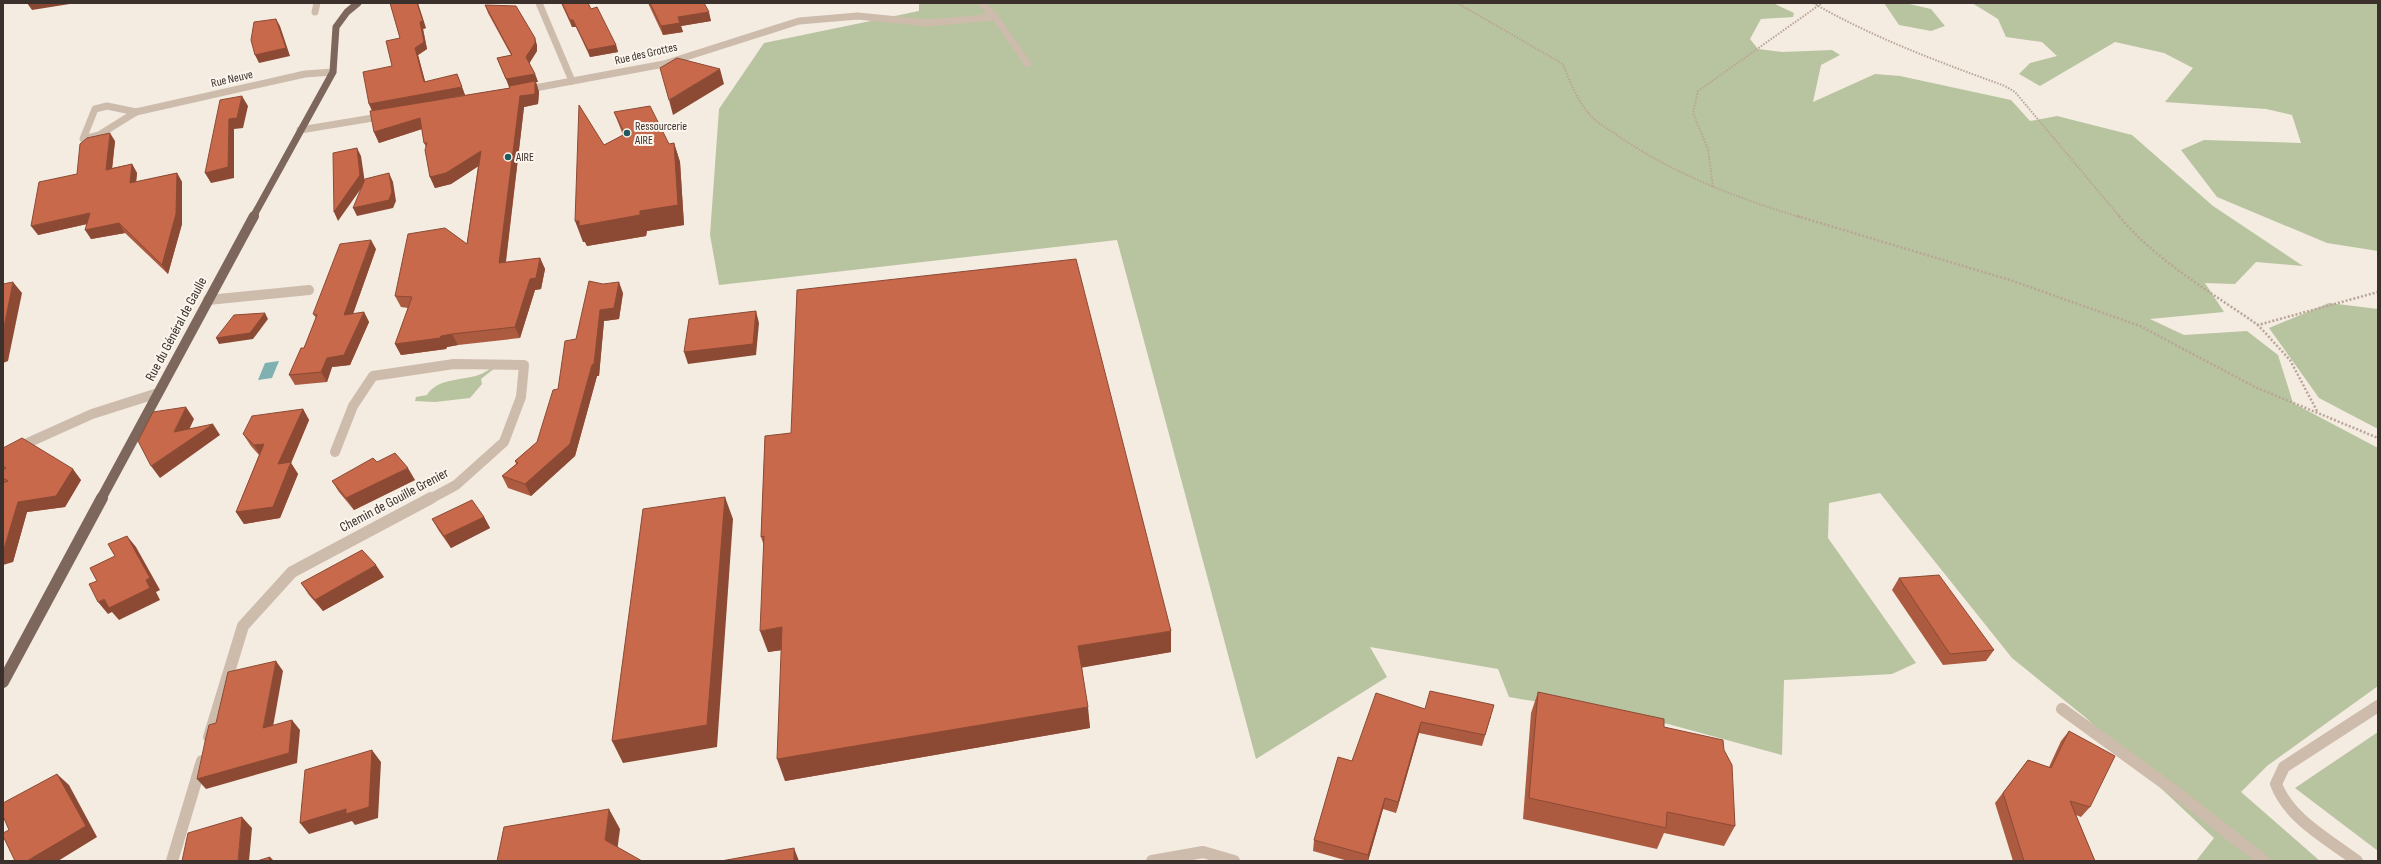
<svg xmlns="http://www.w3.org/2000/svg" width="2381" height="864" viewBox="0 0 2381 864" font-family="'Sofia Sans Condensed',sans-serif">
  <rect width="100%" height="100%" fill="#f4ebe1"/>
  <g fill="#b8c4a0">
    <polygon points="919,3 1773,3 1794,13 1793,17 1761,19 1750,39 1758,49 1782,52 1832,50 1840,55 1821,65 1813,102 1875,74 1900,76 2011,100 2030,121 2057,116 2132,135 2213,206 2303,266 2256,262 2235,284 2205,283 2224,312 2150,319 2184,335 2247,331 2278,355 2293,403 2378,448 2378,686 2267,766 2241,792 2320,861 2196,861 2214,838 2085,717 2012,658 1880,493 1829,503 1828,538 1916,663 1892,674 1784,680 1782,755 1668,724 1509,697 1498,669 1370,647 1387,677 1256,759 1117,240 719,285 710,235 719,109 764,43 919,11"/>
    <polygon points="1884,3 1905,3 1931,9 1945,26 1931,31 1899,25"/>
    <polygon points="1972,3 2378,3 2378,251 2327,243 2217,197 2181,150 2204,140 2301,143 2292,115 2266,109 2165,102 2193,68 2164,53 2115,42 2040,86 2019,74 2030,63 2057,56 2042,42 2006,37 1998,19"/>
    <polygon points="2329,303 2378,309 2378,429 2319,398 2269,328"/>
    <path d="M495,368L481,379L482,384L470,398L435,402L415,401L416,397L427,395C438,377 465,381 481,374C486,372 488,369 495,368Z"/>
    <polygon points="2378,732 2378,851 2295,788"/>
  </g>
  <polygon fill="#7fb0b2" points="279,361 272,378 258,380 265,363"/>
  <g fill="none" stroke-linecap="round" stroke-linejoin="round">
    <g stroke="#b9a596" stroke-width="2" stroke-dasharray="1.5 1.5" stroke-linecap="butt">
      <path d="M1457,3L1563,64C1570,82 1577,100 1590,115C1596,122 1606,128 1614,133C1669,172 1736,198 1800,217"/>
      <path d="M1813,3C1874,38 1939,62 2005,86L2015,92L2120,217"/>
      <polyline points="1713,187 1708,149 1693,113 1698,91 1822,3"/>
    </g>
    <g stroke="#b9a596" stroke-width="2.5" stroke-dasharray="2 2" stroke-linecap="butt">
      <polyline points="1797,216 2013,281 2140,326 2255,387 2378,438"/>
      <path d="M2119,216C2156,261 2211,292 2258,325"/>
      <polyline points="2317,411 2290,360 2258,325 2378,292"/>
    </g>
    <g stroke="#cdbbac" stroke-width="7">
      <polyline points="539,3 572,81"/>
      <polyline points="982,3 995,17 1028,64"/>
      <polyline points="315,12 317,3"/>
      <polyline points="524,90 664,64 799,21 858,16 927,23 995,17"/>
      <polygon points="107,106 136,112 99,135 83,139 95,109"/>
      <polyline points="136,112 305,74 333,72"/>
      <polyline points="300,130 385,116"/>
    </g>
    <g stroke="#cdbbac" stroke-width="10">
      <polyline points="208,300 309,290"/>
      <polyline points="335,452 353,406 373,376 454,364 524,365 521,397 504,442 456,485 430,499"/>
      <polyline points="3,454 92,414 158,393"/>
    </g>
    <g stroke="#cdbbac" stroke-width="12">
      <polyline points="2062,709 2172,789 2264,861"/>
      <polyline points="209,737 243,626 292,572 431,498"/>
      <polyline points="172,861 202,761"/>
      <polyline points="1152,861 1203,852 1234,861"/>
      <path d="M2357,861C2328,839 2289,819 2276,784L2284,767L2378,706"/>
    </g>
    <polyline stroke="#7d675c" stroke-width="7" points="253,217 333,72 336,27 347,12 358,3"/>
    <polyline stroke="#7d675c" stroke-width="10" points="101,499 254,216"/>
    <polyline stroke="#7d675c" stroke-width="12" points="3,682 102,498"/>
  </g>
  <g fill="#ac5a40">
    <polygon points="390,3 426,28 423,29 427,49 418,55 425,81 460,82 465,95 430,101 510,88 497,58 511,55 488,13 485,5 537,45 537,51 529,63 535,74 538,82 536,82 539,92 538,104 524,107 506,262 540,258 545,269 541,289 535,290 520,338 458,345 447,347 446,349 401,355 395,344 408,308 401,307 395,296 467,244 478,166 451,184 435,188 430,177 426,147 424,143 422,129 379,143 374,132 372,111 369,104 392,66 400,38"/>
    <polygon points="561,3 588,3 591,9 616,45 618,52 590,57 576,27 572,27"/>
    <polygon points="648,3 704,3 711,21 681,26 683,32 663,35"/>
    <polygon points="614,112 669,144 674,143 680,162 684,225 647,231 646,236 587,246 585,242 583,242 604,145 623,135"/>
    <polygon points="115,141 112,168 132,164 137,173 136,182 177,173 182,182 182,224 168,274 125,233 91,239 87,224 38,235 77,174"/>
    <polygon points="376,249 353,314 364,312 369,322 350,365 332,367 327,382 295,385 289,375 304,348 316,318 313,314"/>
    <polygon points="623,293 619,319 604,321 599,376 597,376 575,456 531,496 508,488 502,476 516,464 515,461 537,442 558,389 576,339"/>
    <polygon points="303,409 309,420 291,463 298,474 280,518 244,524 236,512 259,455 251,446 243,434"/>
    <polygon points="765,436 1171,652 1082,667 1090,728 785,781 782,650 768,652 764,546 761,537"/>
    <polygon points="3,448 81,480 65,507 27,512 13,562 4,483 3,481"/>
    <polygon points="377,462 415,480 354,510 339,492 332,481"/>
    <polygon points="484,517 490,528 451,548 439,531 432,519"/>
    <polygon points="384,577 323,611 309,595 301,583"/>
    <polygon points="1899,578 1994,650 1986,661 1943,665 1892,590"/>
    <polygon points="1538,692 1664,727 1724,750 1735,826 1724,846 1664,833 1657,849 1523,819 1531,713"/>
    <polygon points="1425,709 1491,716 1482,746 1419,733 1396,813 1383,809 1368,861 1348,861 1313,851 1314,840 1352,761"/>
    <polygon points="2069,731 2090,807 2081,817 2076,815 2095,861 2013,861 1995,803 2028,760 2049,767 2061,741"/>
  </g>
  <g fill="#8c4a34">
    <polygon points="27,3 76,3 32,10"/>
    <polygon points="417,3 418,3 426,28 423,29 427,49 418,55 427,89 424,82 415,48"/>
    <polygon points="709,12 711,21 681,26 683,32 663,35 661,26 678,17"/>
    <polygon points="276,19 280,26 290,56 259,63 255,55"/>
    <polygon points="570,20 573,20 576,27 572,27"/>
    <polygon points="535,38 537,45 537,51 529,64 526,57"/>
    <polygon points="616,45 618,52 590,57 588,50"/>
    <polygon points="720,69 724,84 673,115 669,100"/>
    <polygon points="457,74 465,95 373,112 369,104"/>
    <polygon points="535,74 538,82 536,82 539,92 538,104 524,107 504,275 499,263 520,96 535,82 509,87 506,79"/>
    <polygon points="242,96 248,106 243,128 234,129 234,178 211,183 205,173 229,119"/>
    <polygon points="420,118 425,128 379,143 374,132"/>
    <polygon points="110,133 115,141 111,179 106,170"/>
    <polygon points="674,143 680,162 684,225 647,231 646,236 587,246 585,242 583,242 575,221 640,211"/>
    <polygon points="357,148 361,156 365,183 338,221 334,212"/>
    <polygon points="481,151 485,162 451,184 435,188 430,177"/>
    <polygon points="132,164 137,173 135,192 130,183"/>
    <polygon points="177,173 182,182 182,224 168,274 162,265"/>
    <polygon points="389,173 393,182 396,201 393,208 357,216 353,208"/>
    <polygon points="90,213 96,222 38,235 31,226"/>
    <polygon points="119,223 125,233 91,239 85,230"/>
    <polygon points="371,240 376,249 349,325 344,315"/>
    <polygon points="540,258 545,269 541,289 535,290 520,338 515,327 530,279"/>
    <polygon points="13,282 22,293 8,361 3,363 3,332"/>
    <polygon points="619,282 623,293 619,319 604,321 599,376 597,376 575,456 531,496 525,484 600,310"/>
    <polygon points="756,311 759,323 756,355 688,364 684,352"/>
    <polygon points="364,312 369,322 350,365 332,367 327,382 321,372 327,358"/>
    <polygon points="265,313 268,319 253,339 219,344 216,338"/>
    <polygon points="452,334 458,345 447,347 446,349 401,355 395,344"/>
    <polygon points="186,407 194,419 183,443 174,432"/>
    <polygon points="303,409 309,420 291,463 298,474 280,518 244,524 236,512 278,464"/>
    <polygon points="213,424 220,435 160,478 151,466"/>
    <polygon points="264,444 261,456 254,445"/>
    <polygon points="408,468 415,480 354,510 346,498"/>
    <polygon points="73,469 81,480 65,507 27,512 13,562 3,565 3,552 18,502"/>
    <polygon points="725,497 733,519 717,747 623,763 612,741"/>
    <polygon points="484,517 490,528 451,548 444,536"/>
    <polygon points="127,536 136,547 160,590 156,592 160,600 119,620 112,612 108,614 98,602 146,580"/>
    <polygon points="376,565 384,577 323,611 315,600"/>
    <polygon points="782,627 790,649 768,652 760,631"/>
    <polygon points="1171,631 1171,652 1080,668 1078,646"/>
    <polygon points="276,661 283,671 271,738 263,728"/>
    <polygon points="1088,707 1090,728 785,781 777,759"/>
    <polygon points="292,720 300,730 297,763 206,789 197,779"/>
    <polygon points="1421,722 1419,733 1396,813 1398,802"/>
    <polygon points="372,750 381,762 378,818 355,825 352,821 309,834 300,823"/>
    <polygon points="57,774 69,785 97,837 58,861 27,861"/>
    <polygon points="1385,798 1383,809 1368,861 1368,855"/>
    <polygon points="609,809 620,829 616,860 605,840"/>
    <polygon points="242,817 252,828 249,861 238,861"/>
    <polygon points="794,848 799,861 794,861"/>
    <polygon points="270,857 274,861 269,861"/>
  </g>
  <g fill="#c8694b" stroke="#8c4a34">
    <polygon points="390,3 417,3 423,21 420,22 424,42 415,48 424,82 457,74 462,87 369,104 363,72 392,66 386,41 400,38"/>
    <polygon points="562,3 588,3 591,9 597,7 616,45 588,50 573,20 570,20"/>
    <polygon points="650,3 704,3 709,12 678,17 680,23 661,26"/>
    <polygon points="485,5 516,6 535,38 535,43 526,57 535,74 506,79 497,58 512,55"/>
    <polygon points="276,19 286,48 255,55 251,40 254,22"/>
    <polygon points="677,58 720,69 669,100 660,68"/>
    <polygon points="535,81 535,94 520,96 499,263 540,258 536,278 530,279 515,327 452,334 441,336 440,338 395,344 412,297 395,296 408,234 445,228 467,244 481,151 446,173 430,177 425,150 427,143 424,143 420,118 374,132 370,111 510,88 509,86"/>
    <polygon points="242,96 237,118 229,119 228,167 205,173 220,100"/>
    <polygon points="579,105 604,145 625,134 614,112 650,106 669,144 674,143 678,205 640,211 640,215 579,226 579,221 575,221"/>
    <polygon points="110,133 106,170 132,164 130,183 177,173 176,214 162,265 119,223 85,230 90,213 31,226 39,182 77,174 80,144 87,138"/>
    <polygon points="357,148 360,175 334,212 333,153"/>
    <polygon points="389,173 392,192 389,200 353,208 365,179"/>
    <polygon points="371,240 344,315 364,312 344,355 327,358 321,372 289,375 301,348 304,348 317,315 313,314 340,244"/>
    <polygon points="1076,259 1171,631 1078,646 1088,707 777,759 782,627 760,631 764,536 761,537 765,436 791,433 797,290"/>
    <polygon points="589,281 603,284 619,282 614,308 600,310 594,364 592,365 570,444 525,484 502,476 518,463 515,461 537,442 553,390 558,389 565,341 576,339"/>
    <polygon points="13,282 3,332 3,284"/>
    <polygon points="756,311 753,344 684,352 689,319"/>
    <polygon points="265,313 250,333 216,338 234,315"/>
    <polygon points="186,407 174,432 213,424 151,466 138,441 153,412"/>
    <polygon points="303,409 278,464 291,462 273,507 236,512 264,444 254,445 243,434 252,416"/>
    <polygon points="22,438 73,469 56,496 18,502 3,552 3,483 8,481 3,478 3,470 6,468 3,466 3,448"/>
    <polygon points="395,453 408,468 346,498 332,481 373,458 377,462"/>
    <polygon points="725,497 707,725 612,741 643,509"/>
    <polygon points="472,500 484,517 444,536 432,519"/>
    <polygon points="127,536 150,578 146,580 150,588 109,608 104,599 98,602 89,584 97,581 90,568 115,556 108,544"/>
    <polygon points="362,550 376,565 315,600 301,583"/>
    <polygon points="1939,575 1994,650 1950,654 1899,578"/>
    <polygon points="276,661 263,728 292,720 289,753 197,779 206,737 209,725 216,723 228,672"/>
    <polygon points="1430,691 1494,705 1485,735 1421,722 1398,802 1385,798 1368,855 1314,840 1338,757 1352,761 1376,693 1425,709"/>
    <polygon points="1538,692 1664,719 1664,727 1723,740 1724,750 1732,765 1735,826 1667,812 1666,828 1529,798"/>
    <polygon points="2069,731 2115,756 2090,807 2070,801 2095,861 2024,861 2003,793 2028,760 2051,768"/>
    <polygon points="372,750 369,807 346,814 346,809 300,823 305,770"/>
    <polygon points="57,774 86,826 27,861 15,861 3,836 3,833 9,830 3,816 3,803"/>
    <polygon points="609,809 605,840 642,861 497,861 504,827"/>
    <polygon points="242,817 238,861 182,861 188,833"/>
    <polygon points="794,848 794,861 721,861"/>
    <polygon points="270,857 269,861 257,861"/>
  </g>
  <g fill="#1f5a5e" stroke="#fbf5ee" stroke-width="1.5">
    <circle cx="627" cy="133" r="4"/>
    <circle cx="508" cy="157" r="4"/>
  </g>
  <g text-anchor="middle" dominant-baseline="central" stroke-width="4" stroke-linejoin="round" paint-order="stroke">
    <g font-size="12" fill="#3b302b" stroke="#fbf5ee">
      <text transform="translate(646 54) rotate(-13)">Rue des Grottes</text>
      <text transform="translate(232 79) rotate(-13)">Rue Neuve</text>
    </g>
    <g font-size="12" fill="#3b302b" stroke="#fbf5ee" text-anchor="start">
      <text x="635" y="126">Ressourcerie<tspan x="635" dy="14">AIRE</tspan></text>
      <text x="516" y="157">AIRE</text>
    </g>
    <g font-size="14" fill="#3b302b" stroke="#fbf5ee">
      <text transform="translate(176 329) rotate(-62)">Rue du Général de Gaulle</text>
      <text transform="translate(394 500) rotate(-28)">Chemin de Gouille Grenier</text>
    </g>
  </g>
  <rect width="2381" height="864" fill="none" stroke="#3b302b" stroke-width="8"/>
</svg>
